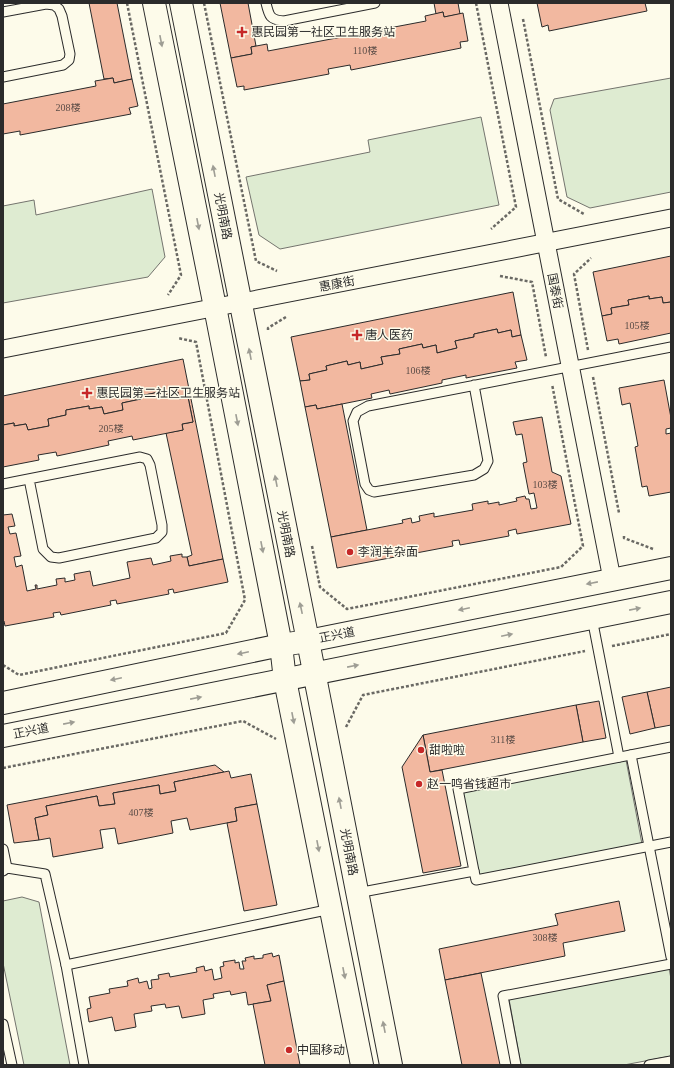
<svg xmlns="http://www.w3.org/2000/svg" width="674" height="1068" viewBox="0 0 674 1068" font-family="'Times New Roman','Noto Sans SC',serif">
  <rect width="100%" height="100%" fill="#fdfbea"/>
  <g fill="#deebd1" stroke="#74746e">
    <polygon points="671,78 671,192 590,208 567,197 550,110 554,99"/>
    <polygon points="481,117 499,205 280,249 259,235 246,177 370,152 368,140"/>
    <polygon points="152,189 165,257 148,277 3,303 3,206 34,200 36,215"/>
    <polygon points="626,760 642,844 479,876 462,791"/>
    <polygon points="22,897 39,902 70,1065 24,1065 3,963 3,901"/>
    <polygon points="669,968 671,979 671,1056 624,1065 521,1065 509,999"/>
  </g>
  <g fill="#f2b8a0" stroke="#2b2b2b">
    <polygon points="89,3 117,3 132,79 114,83 113,78 104,79"/>
    <polygon points="220,3 248,3 256,46 251,47 252,54 231,58"/>
    <polygon points="434,3 458,3 460,14 444,17 443,12 436,14"/>
    <polygon points="537,3 645,3 647,11 549,31 548,25 542,27"/>
    <polygon points="443,12 444,17 463,13 468,41 460,42 461,48 351,70 350,65 328,69 329,74 244,90 244,86 237,87 231,58 252,54 251,47 267,44 268,51 426,21 425,16"/>
    <polygon points="113,78 114,83 132,79 138,106 129,108 131,114 20,135 20,131 3,134 3,104 96,86 95,81"/>
    <polygon points="671,256 671,302 663,303 662,297 649,299 649,296 628,300 629,305 611,308 612,314 602,316 593,272"/>
    <polygon points="513,292 521,335 512,337 511,330 498,333 497,329 474,334 474,337 455,341 457,348 437,353 436,345 423,348 422,344 399,349 400,354 381,357 383,364 361,369 360,362 348,365 347,361 326,366 327,370 309,374 310,380 300,381 291,337"/>
    <polygon points="649,296 649,299 662,297 663,303 671,302 671,333 619,344 618,339 607,341 602,316 612,314 611,308 629,305 628,300"/>
    <polygon points="497,329 498,333 511,330 512,337 521,335 527,360 515,362 517,368 466,378 466,375 442,380 442,383 390,394 389,390 371,394 372,398 317,409 316,405 305,407 300,381 310,380 309,374 327,370 326,366 347,361 348,365 360,362 361,369 383,364 381,357 400,354 399,349 422,344 423,348 436,345 437,353 457,348 455,341 474,337 474,334"/>
    <polygon points="183,359 223,559 189,566 187,557 192,555 166,433 183,430 182,424 193,422 188,397 179,399 178,392 164,395 164,391 140,396 141,399 122,403 123,410 104,414 102,407 89,409 89,406 66,410 66,415 48,419 49,426 28,430 26,424 14,426 14,423 3,425 3,396"/>
    <polygon points="664,380 671,418 671,428 666,429 666,434 671,433 671,492 649,496 647,486 642,487 635,447 638,446 630,403 622,405 619,388"/>
    <polygon points="164,391 164,395 178,392 179,399 188,397 193,422 182,424 183,430 133,440 132,436 108,441 109,445 57,456 56,452 38,455 39,460 3,467 3,425 14,423 14,426 26,424 28,430 49,426 48,419 66,415 66,410 89,406 89,409 102,407 104,414 123,410 122,403 141,399 140,396"/>
    <polygon points="342,404 367,530 331,537 305,407 316,405 317,409"/>
    <polygon points="542,417 552,472 561,476 571,524 517,534 516,529 508,531 509,536 460,545 459,540 452,541 453,546 337,568 331,537 403,523 402,520 411,518 412,523 420,521 419,516 434,513 434,517 473,510 472,504 488,501 488,504 499,502 499,505 517,501 516,498 525,496 526,499 529,499 531,509 537,508 534,493 529,494 523,463 527,462 522,434 516,435 513,422"/>
    <polygon points="12,514 15,526 8,527 10,534 16,533 21,556 14,557 16,567 22,565 27,591 36,589 35,585 37,585 37,589 57,585 56,579 65,578 65,582 75,580 74,574 90,571 93,586 130,578 127,562 151,558 153,565 171,561 170,556 182,554 182,557 187,557 189,566 223,559 228,582 174,593 173,589 168,590 169,594 117,604 116,600 110,601 111,605 61,615 60,612 53,613 54,617 5,626 4,621 3,621 3,515"/>
    <polygon points="671,687 671,725 655,728 647,692"/>
    <polygon points="647,692 655,728 630,734 622,697"/>
    <polygon points="599,701 606,738 583,742 576,705"/>
    <polygon points="576,705 583,742 430,772 423,735"/>
    <polygon points="423,735 430,772 442,770 461,866 423,873 402,767"/>
    <polygon points="215,765 224,772 174,782 176,791 160,794 159,785 113,793 115,804 99,806 97,796 46,806 48,815 35,818 39,840 14,843 7,805"/>
    <polygon points="229,771 231,778 251,774 257,804 235,808 237,821 190,830 187,818 171,821 173,833 118,844 115,828 100,830 103,848 53,857 50,838 39,840 35,818 48,815 46,806 97,796 99,806 115,804 113,793 159,785 160,794 176,791 174,782"/>
    <polygon points="257,804 277,905 244,911 227,823 237,821 235,808"/>
    <polygon points="619,901 625,931 563,943 565,956 445,980 439,949 558,925 555,914"/>
    <polygon points="272,953 273,957 279,955 284,981 267,985 271,1001 248,1005 246,992 231,995 230,991 213,994 214,998 203,1000 205,1014 182,1018 179,1006 166,1008 165,1004 151,1006 152,1011 134,1014 136,1027 115,1031 112,1017 89,1022 87,1009 91,1008 89,997 110,993 109,989 128,986 127,981 138,978 139,983 147,981 149,989 152,988 151,980 159,979 158,975 169,973 170,977 197,972 196,968 204,966 205,971 212,969 214,980 222,978 220,967 224,966 223,962 235,960 235,963 239,962 240,969 244,969 242,961 246,961 245,958 254,956 254,959 263,958 263,955"/>
    <polygon points="481,973 500,1065 462,1065 445,980"/>
    <polygon points="284,981 300,1065 265,1065 253,1004 271,1001 267,985"/>
  </g>
  <g fill="none" stroke-linecap="round" stroke-linejoin="round">
    <g stroke="#2b2b2b" stroke-width="11">
      <g id="lane">
        <path d="M266,3C269,16 270,20 284,21L375,3"/>
        <polyline points="3,12 46,4 54,5 59,9 62,16 70,54 69,60 63,65 3,77"/>
        <polyline points="474,385 488,461 484,469 474,475 374,492 369,490 365,484 353,421 357,412 368,406 671,347"/>
        <polyline points="3,484 140,457 147,459 150,465 162,525 162,532 156,538 59,558 51,557 43,549 29,479"/>
        <polyline points="592,618 619,757"/>
        <polyline points="631,755 671,957"/>
        <polyline points="3,849 7,868"/>
        <polyline points="3,871 7,868 45,874 66,965 84,1065"/>
        <polyline points="474,871 476,880 671,842"/>
        <polyline points="357,893 474,871 458,789 671,747"/>
        <polyline points="66,965 331,909"/>
        <polyline points="3,1024 12,1065"/>
        <polyline points="516,1065 503,996 671,964"/>
        <polyline points="649,1065 671,1061"/>
      </g>
    </g>
    <g stroke="#2b2b2b" stroke-width="19">
      <g id="street">
        <polyline points="499,3 612,579"/>
        <polyline points="3,349 671,218"/>
      </g>
    </g>
    <g stroke="#2b2b2b" stroke-width="24">
      <g id="secondary">
        <polyline points="154,3 215,307 281,645 285,680 362,1065"/>
        <polyline points="181,3 308,641 391,1065"/>
        <polyline points="3,703 281,645 308,641 671,568"/>
        <polyline points="3,736 671,602"/>
      </g>
    </g>
    <g stroke="#6a6964" stroke-width="2.5" stroke-dasharray="3 2" stroke-linecap="butt">
      <polyline points="127,3 181,275 168,295"/>
      <polyline points="204,3 256,261 277,271"/>
      <polyline points="476,3 516,207 491,229"/>
      <polyline points="523,19 558,199 584,214"/>
      <polyline points="500,276 532,282 546,357"/>
      <polyline points="268,330 268,328 286,317"/>
      <polyline points="588,350 574,274 591,258"/>
      <polyline points="593,377 619,513"/>
      <polyline points="624,536 624,538 653,549 655,549"/>
      <polyline points="312,546 320,587 347,609 561,567 583,546 552,384"/>
      <polyline points="612,646 671,634"/>
      <polyline points="3,665 19,675 226,633 245,600 196,342 178,338"/>
      <polyline points="346,727 363,695 585,651"/>
      <polyline points="3,768 243,721 276,739"/>
    </g>
    <use href="#lane" stroke="#fdfbea" stroke-width="9"/>
    <use href="#street" stroke="#fdfbea" stroke-width="17"/>
    <use href="#secondary" stroke="#fdfbea" stroke-width="22"/>
  </g>
  <defs><path id="oneway-solid" d="M-6-.8H1V-3.2L6.5 0L1 3.2V.8H-6Z"/></defs>
  <g fill="#9e9d94">
    <use href="#oneway-solid" transform="translate(161 41) rotate(79)"/>
    <use href="#oneway-solid" transform="translate(214 171) rotate(-101)"/>
    <use href="#oneway-solid" transform="translate(198 224) rotate(79)"/>
    <use href="#oneway-solid" transform="translate(250 354) rotate(-101)"/>
    <use href="#oneway-solid" transform="translate(237 420) rotate(79)"/>
    <use href="#oneway-solid" transform="translate(276 481) rotate(-101)"/>
    <use href="#oneway-solid" transform="translate(262 547) rotate(79)"/>
    <use href="#oneway-solid" transform="translate(592 583) rotate(169)"/>
    <use href="#oneway-solid" transform="translate(301 608) rotate(-102)"/>
    <use href="#oneway-solid" transform="translate(464 609) rotate(168)"/>
    <use href="#oneway-solid" transform="translate(635 609) rotate(-11)"/>
    <use href="#oneway-solid" transform="translate(507 635) rotate(-12)"/>
    <use href="#oneway-solid" transform="translate(243 653) rotate(168)"/>
    <use href="#oneway-solid" transform="translate(353 666) rotate(-11)"/>
    <use href="#oneway-solid" transform="translate(116 679) rotate(168)"/>
    <use href="#oneway-solid" transform="translate(196 698) rotate(-11)"/>
    <use href="#oneway-solid" transform="translate(293 718) rotate(79)"/>
    <use href="#oneway-solid" transform="translate(69 723) rotate(-11)"/>
    <use href="#oneway-solid" transform="translate(340 803) rotate(-101)"/>
    <use href="#oneway-solid" transform="translate(318 846) rotate(79)"/>
    <use href="#oneway-solid" transform="translate(344 973) rotate(79)"/>
    <use href="#oneway-solid" transform="translate(384 1027) rotate(-101)"/>
  </g>
  <g fill="#c62828" stroke="#fdfbea" stroke-width="1.5">
    <path d="M240 26h4v4h4v4h-4v4h-4v-4h-4v-4h4z"/>
    <path d="M355 329h4v4h4v4h-4v4h-4v-4h-4v-4h4z"/>
    <path d="M85 387h4v4h4v4h-4v4h-4v-4h-4v-4h4z"/>
    <circle cx="350" cy="552" r="4"/>
    <circle cx="421" cy="750" r="4"/>
    <circle cx="419" cy="784" r="4"/>
    <circle cx="289" cy="1050" r="4"/>
  </g>
  <g text-anchor="middle" dominant-baseline="central" stroke-width="3" stroke-linejoin="round" paint-order="stroke">
    <g font-size="10" fill="#5d4e48">
      <text x="365" y="50">110楼</text>
      <text x="68" y="107">208楼</text>
      <text x="637" y="325">105楼</text>
      <text x="418" y="370">106楼</text>
      <text x="111" y="428">205楼</text>
      <text x="545" y="484">103楼</text>
      <text x="503" y="739">311楼</text>
      <text x="141" y="812">407楼</text>
      <text x="545" y="937">308楼</text>
    </g>
    <g font-size="12" fill="#2b2b2b" stroke="#fdfbea" text-anchor="start">
      <text x="251" y="32">惠民园第一社区卫生服务站</text>
      <text x="365" y="335">唐人医药</text>
      <text x="96" y="393">惠民园第二社区卫生服务站</text>
      <text x="358" y="552">李润羊杂面</text>
      <text x="429" y="750">甜啦啦</text>
      <text x="427" y="784">赵一鸣省钱超市</text>
      <text x="297" y="1050">中国移动</text>
    </g>
    <g font-size="12" fill="#2b2b2b" stroke="#fdfbea">
      <text transform="translate(223 216) rotate(79)">光明南路</text>
      <text transform="translate(337 284) rotate(-11)">惠康街</text>
      <text transform="translate(555 291) rotate(79)">国泰街</text>
      <text transform="translate(286 534) rotate(79)">光明南路</text>
      <text transform="translate(337 635) rotate(-11)">正兴道</text>
      <text transform="translate(31 731) rotate(-11)">正兴道</text>
      <text transform="translate(349 852) rotate(79)">光明南路</text>
    </g>
  </g>
  <rect width="674" height="1068" fill="none" stroke="#2b2b2b" stroke-width="8"/>
</svg>
